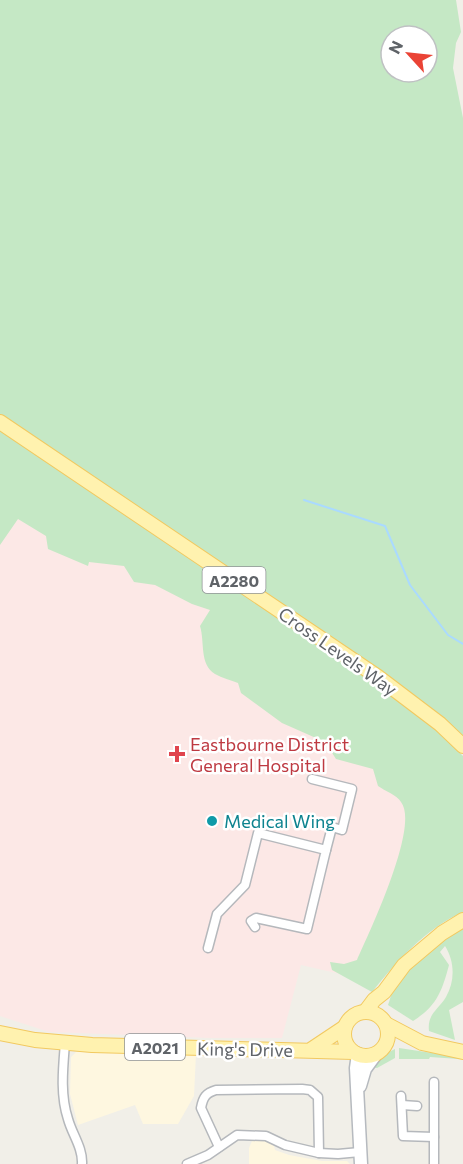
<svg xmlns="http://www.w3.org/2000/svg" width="463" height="1164" viewBox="0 0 463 1164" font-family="Commissioner,sans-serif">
  <rect width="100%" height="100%" fill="#f1efe8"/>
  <g fill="#fef7e0">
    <polygon points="76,1052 196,1054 194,1096 178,1124 143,1124 135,1105 78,1125 70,1094 71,1057"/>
    <polygon points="252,1141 266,1141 274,1146 275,1150 289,1155 322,1161 347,1161 350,1164 249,1164 249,1148"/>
  </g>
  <polygon fill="#fce8e6" points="0,501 203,597 421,788 365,970 349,976 301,965 282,1038 209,1038 49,1032 0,1016"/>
  <g fill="#c5e8c5" fill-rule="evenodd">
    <path d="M0,0H456L461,32L456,43L453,68L463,118V736L434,710L154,517L0,415ZM391,36H427V72H391Z"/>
    <path d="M0,429L384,687L427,720L463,756V912C426,928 397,961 372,992L332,970L330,962L344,964L357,960C369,933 420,826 401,802C397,795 385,791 378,786L373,769L336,759L325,742L282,723L241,693L238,683C231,680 222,678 215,674C199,664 205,642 200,626L210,610L192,604L155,585L134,582L124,566L89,562L88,566L48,549L46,536L18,519L0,545Z"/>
    <path d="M463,928V1002L449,1010L455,1040L429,1031C427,1014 438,1010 446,997C455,981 455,962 445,946L440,952L449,965C442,991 437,1006 413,1021L388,1005C390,1000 391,993 394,987C406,963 440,941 463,928Z"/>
    <polygon points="399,1048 459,1057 459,1059 430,1057 429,1059 399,1059"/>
    <polygon points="395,1049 395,1058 377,1068 370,1067 381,1056"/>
  </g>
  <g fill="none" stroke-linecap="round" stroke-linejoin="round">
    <polyline stroke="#aadaff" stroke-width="2" points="304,500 385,526 410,585 448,635 463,644"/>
    <g stroke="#b5b8bc" stroke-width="11">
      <g id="street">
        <polyline points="312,779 352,789 342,830 332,827 326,850"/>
        <polyline points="208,948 217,914 245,885 258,833 326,850 307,929 256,918 251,921 255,927"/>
        <path d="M65,1043C63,1068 60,1095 68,1119C72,1134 83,1148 82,1164"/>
        <polyline points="434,1082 434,1164"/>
        <polyline points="401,1096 403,1136 434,1137"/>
        <polyline points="402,1105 417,1106"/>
        <path d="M219,1147L201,1108C203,1097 206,1093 216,1090L302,1089L310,1090L318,1097L319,1153"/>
        <polyline points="187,1164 208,1155 237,1135 266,1136 285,1145 319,1153 338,1154 360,1152"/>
      </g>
    </g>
    <g stroke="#b6babf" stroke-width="15">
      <g id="secondary">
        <polyline points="358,1054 356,1068 361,1164"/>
        <polyline points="360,1086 365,1069 376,1054"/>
      </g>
    </g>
    <g stroke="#f2c960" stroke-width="16">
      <g id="primary">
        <polyline points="0,422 378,677 440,724 463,746"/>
        <polyline points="365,1012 374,1000 384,992 404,965 442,933 463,920"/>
        <circle cx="366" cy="1034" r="22"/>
        <polyline points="386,1024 422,1043 463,1052"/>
        <polyline points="0,1033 35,1040 92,1045 353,1052"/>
        <polyline points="312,1049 345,1027"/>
      </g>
    </g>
    <use href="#street" stroke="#fff" stroke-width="8"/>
    <use href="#secondary" stroke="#fff" stroke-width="12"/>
    <use href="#primary" stroke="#fff2af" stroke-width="14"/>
  </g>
  <path fill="#e0444e" stroke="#fff" stroke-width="2" d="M174 745h6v6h6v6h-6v6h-6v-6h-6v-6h6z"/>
  <circle fill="#0f9aa8" stroke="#fff" stroke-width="2" cx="212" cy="821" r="6"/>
  <g text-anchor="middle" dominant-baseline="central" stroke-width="5" stroke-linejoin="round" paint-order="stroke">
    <g fill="#fff" stroke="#8f9295" stroke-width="1.5">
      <rect x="202.5" y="567" width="63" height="26" rx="4.5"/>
      <rect x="125" y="1034" width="60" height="26" rx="4.5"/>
    </g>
    <g font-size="16" font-weight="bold" fill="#5f6368">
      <text x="234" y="580">A2280</text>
      <text x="155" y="1047">A2021</text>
    </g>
    <g font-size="18" fill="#5f6368" stroke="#fff">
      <text transform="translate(338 651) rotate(35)">Cross Levels Way</text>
      <text transform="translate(245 1049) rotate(1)">King's Drive</text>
    </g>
    <g font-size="18" fill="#be3a42" stroke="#fff" text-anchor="start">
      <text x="190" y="744">Eastbourne District<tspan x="190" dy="21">General Hospital</tspan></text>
    </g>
    <g font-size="18" fill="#0d838f" stroke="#fff" text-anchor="start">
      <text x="224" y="821">Medical Wing</text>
    </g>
  </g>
  <g transform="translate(409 54) rotate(297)"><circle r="28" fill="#ffffff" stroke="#bfc1c3" stroke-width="1.5"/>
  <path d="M0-4.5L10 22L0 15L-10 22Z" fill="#ea4335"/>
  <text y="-9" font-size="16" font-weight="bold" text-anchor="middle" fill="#5f6368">N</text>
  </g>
</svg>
